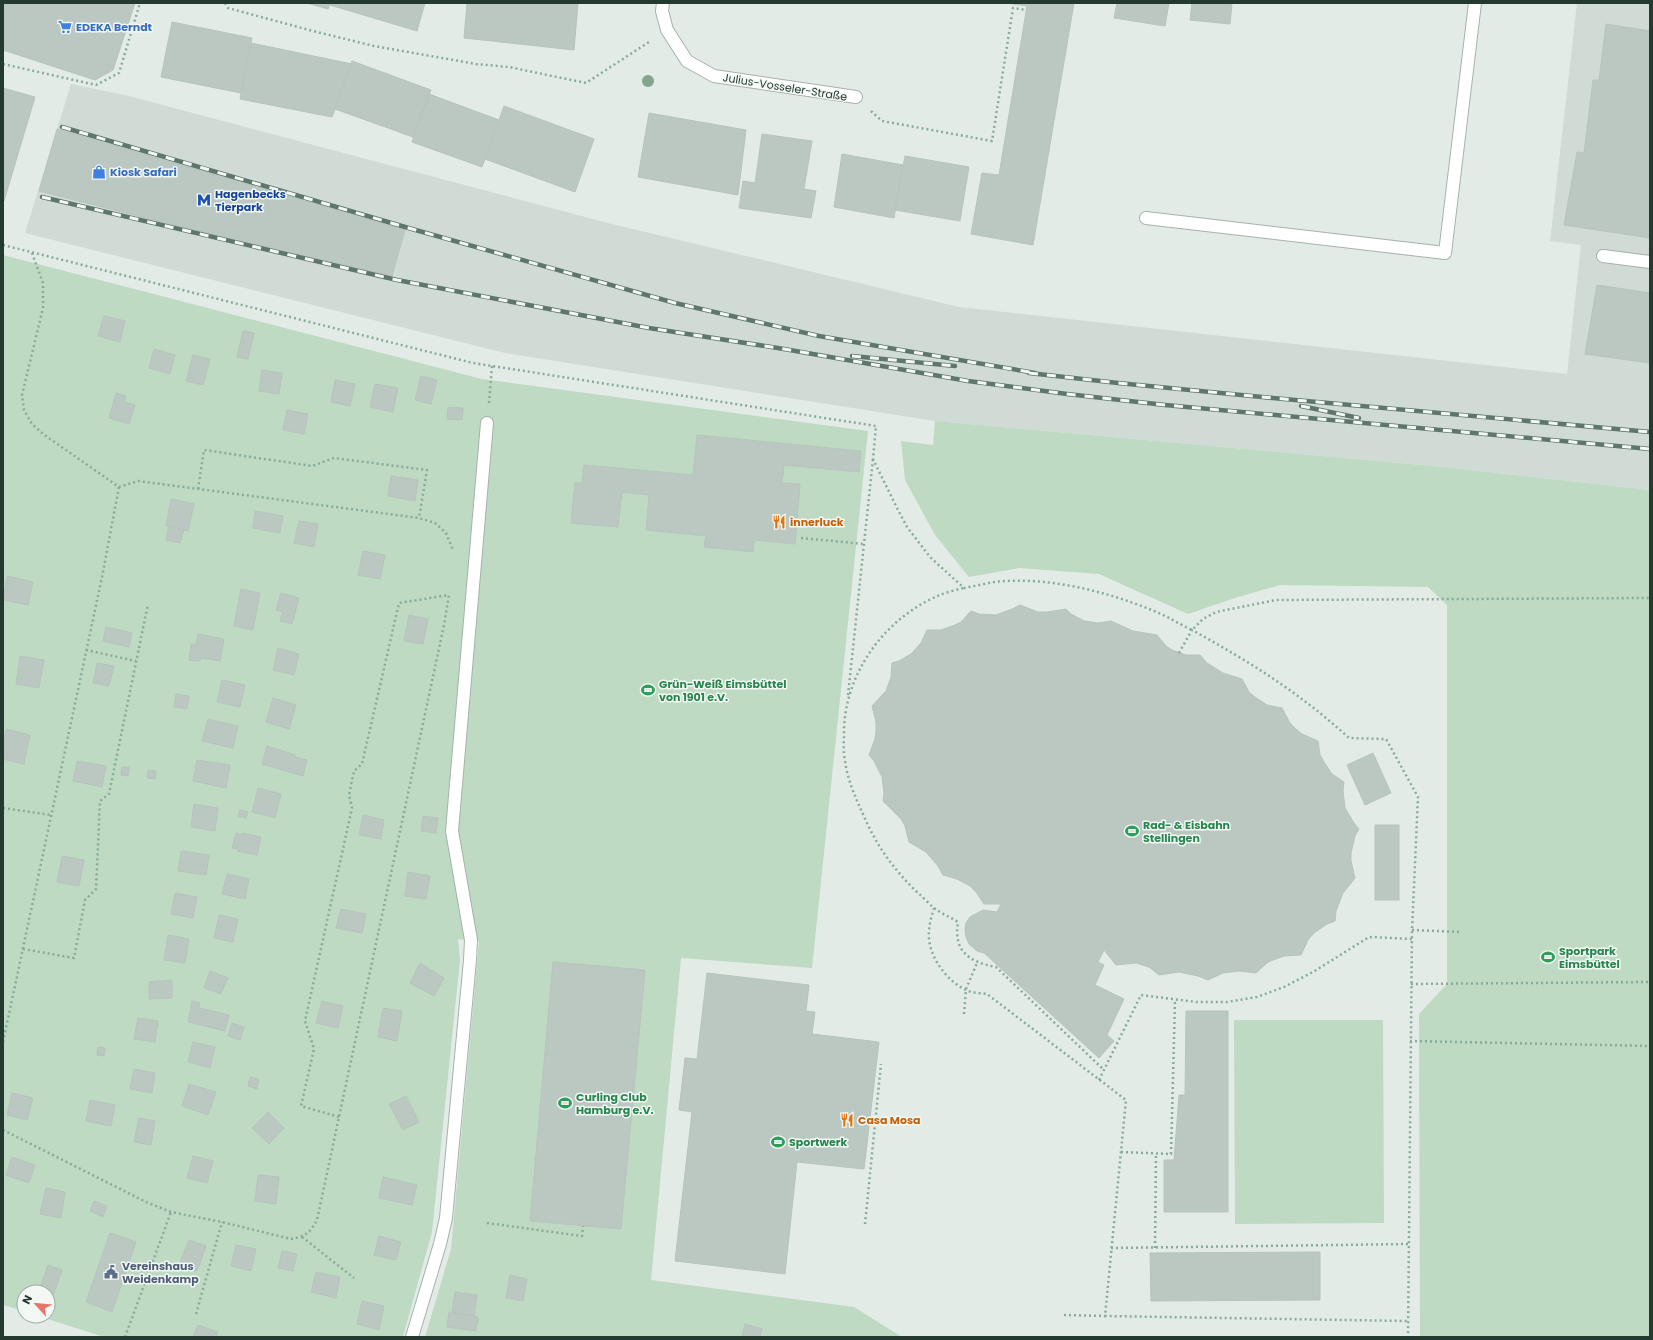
<svg xmlns="http://www.w3.org/2000/svg" width="1653" height="1340" viewBox="0 0 1653 1340" font-family="Poppins,sans-serif">
  <rect width="100%" height="100%" fill="#e3ebe6"/>
  <polygon fill="#d1dbd5" points="1577,3 1650,3 1650,490 1444,467 935,421 505,353 25,233 71,84 125,95 608,223 959,307 1567,374 1581,245 1550,241"/>
  <g fill="#bedac2">
    <polygon points="3,255 482,379 868,431 812,968 681,958 651,1280 854,1307 902,1337 425,1337 451,1249 479,941 458,939 460,960 432,1232 403,1337 104,1337 38,1316 48,1316 48,1292 24,1292 24,1311 3,1305"/>
    <polygon points="935,421 1444,467 1650,490 1650,1337 1420,1337 1419,1014 1447,984 1447,605 1428,587 1280,585 1235,598 1188,614 1099,574 1019,568 969,577 935,535 905,480 901,441 933,445"/>
    <polygon points="1234,1020 1383,1020 1384,1223 1235,1224"/>
  </g>
  <g fill="#bbc8c2" stroke="#b6c4bc">
    <polygon points="3,3 135,3 113,70 95,80 3,50"/>
    <polygon points="307,3 330,3 328,9"/>
    <polygon points="330,3 425,3 417,31 330,5"/>
    <polygon points="467,3 578,3 574,50 464,38"/>
    <polygon points="1007,3 1074,3 1033,245 971,234 982,173 999,175 1027,6"/>
    <polygon points="1117,3 1169,3 1165,26 1114,18"/>
    <polygon points="1192,3 1232,3 1230,24 1190,20"/>
    <polygon points="172,22 252,38 241,93 161,77"/>
    <polygon points="1606,24 1650,31 1650,238 1564,225 1577,152 1584,153 1593,80 1599,80"/>
    <polygon points="251,43 352,64 332,117 240,99"/>
    <polygon points="352,61 431,90 413,137 335,109"/>
    <polygon points="3,88 35,97 4,201 3,200"/>
    <polygon points="429,94 499,120 482,167 412,142"/>
    <polygon points="504,106 594,139 575,192 485,159"/>
    <polygon points="649,113 746,130 738,195 638,177"/>
    <polygon points="57,129 405,230 392,276 209,234 39,191"/>
    <polygon points="762,134 812,141 804,189 816,191 811,218 739,208 743,181 755,183"/>
    <polygon points="842,154 903,165 894,218 834,207"/>
    <polygon points="905,156 969,167 960,221 895,210"/>
    <polygon points="1597,285 1650,293 1650,363 1585,354"/>
    <polygon points="104,316 125,321 120,342 98,336"/>
    <polygon points="243,331 254,333 248,359 237,357"/>
    <polygon points="154,349 175,355 170,374 149,368"/>
    <polygon points="193,355 210,359 203,385 186,381"/>
    <polygon points="262,370 282,373 279,394 259,391"/>
    <polygon points="421,376 437,380 431,404 415,400"/>
    <polygon points="335,380 355,384 350,406 331,402"/>
    <polygon points="375,384 398,388 393,412 370,407"/>
    <polygon points="116,393 126,396 124,402 135,405 129,424 109,418"/>
    <polygon points="448,407 463,408 462,420 447,419"/>
    <polygon points="287,410 308,414 304,434 283,430"/>
    <polygon points="697,435 861,451 859,472 784,465 782,483 800,484 795,544 754,540 753,552 704,547 706,536 646,530 649,495 622,492 618,527 571,523 575,483 582,483 584,465 693,475"/>
    <polygon points="391,476 418,480 415,501 388,496"/>
    <polygon points="171,499 194,504 188,531 166,526"/>
    <polygon points="255,511 283,516 280,533 253,528"/>
    <polygon points="299,521 318,524 314,547 294,543"/>
    <polygon points="169,526 184,530 180,543 166,540"/>
    <polygon points="363,551 385,555 380,579 358,575"/>
    <polygon points="7,576 33,582 28,605 3,600"/>
    <polygon points="241,589 260,593 253,630 234,626"/>
    <polygon points="281,593 299,598 292,624 280,621 283,612 276,610"/>
    <polygon points="1020,605 1038,612 1047,612 1066,609 1071,614 1084,621 1098,623 1111,621 1133,631 1157,635 1166,646 1172,650 1186,655 1200,655 1207,663 1223,673 1242,679 1249,692 1255,697 1267,705 1282,708 1290,723 1296,729 1302,734 1318,741 1320,755 1324,762 1332,774 1344,782 1343,791 1345,808 1354,823 1359,829 1355,836 1351,853 1351,861 1355,878 1343,893 1336,911 1335,921 1327,924 1314,933 1308,940 1301,955 1284,956 1268,962 1256,973 1239,971 1223,973 1208,980 1198,976 1179,972 1159,975 1149,967 1136,963 1116,965 1104,950 1098,962 1104,965 1095,985 1124,999 1107,1035 1114,1041 1099,1058 984,953 977,951 969,944 966,937 965,930 966,923 970,917 983,910 997,912 1001,904 984,904 976,892 970,886 957,879 943,875 938,866 926,852 909,842 905,826 901,819 883,801 884,793 882,777 874,761 869,755 875,739 876,731 876,722 872,706 886,691 891,677 892,663 899,661 911,654 921,643 927,630 941,630 955,625 961,622 971,611 979,614 996,615 1012,609"/>
    <polygon points="409,615 428,619 423,644 404,641"/>
    <polygon points="106,627 132,633 129,647 103,641"/>
    <polygon points="198,634 224,639 220,661 201,658 200,661 189,660 191,644 196,645"/>
    <polygon points="278,648 299,654 294,675 273,670"/>
    <polygon points="20,656 44,660 39,688 16,684"/>
    <polygon points="97,663 114,666 109,686 93,683"/>
    <polygon points="222,680 245,685 240,707 217,702"/>
    <polygon points="176,694 189,696 187,709 174,707"/>
    <polygon points="273,698 296,705 289,729 266,722"/>
    <polygon points="208,719 238,726 233,748 202,741"/>
    <polygon points="6,729 30,735 24,764 3,759 3,744"/>
    <polygon points="267,746 295,755 295,757 307,760 303,776 262,764"/>
    <polygon points="1373,753 1391,793 1365,805 1347,765"/>
    <polygon points="197,760 230,765 226,788 193,781"/>
    <polygon points="77,761 106,766 102,787 73,781"/>
    <polygon points="122,767 129,767 128,776 121,775"/>
    <polygon points="148,770 156,771 155,779 147,778"/>
    <polygon points="258,788 281,794 275,818 252,812"/>
    <polygon points="194,804 218,808 215,831 191,827"/>
    <polygon points="240,810 248,812 246,818 238,816"/>
    <polygon points="363,815 384,820 381,839 359,835"/>
    <polygon points="423,816 438,818 436,833 421,831"/>
    <rect x="1375" y="825" width="24" height="75"/>
    <polygon points="236,833 241,835 242,833 261,837 257,855 237,851 238,849 232,848"/>
    <polygon points="181,851 209,855 206,875 178,871"/>
    <polygon points="62,856 84,860 79,886 57,882"/>
    <polygon points="408,872 430,876 426,899 405,896"/>
    <polygon points="227,874 249,879 245,899 222,894"/>
    <polygon points="175,893 197,897 193,918 171,914"/>
    <polygon points="341,909 366,914 362,933 336,928"/>
    <polygon points="219,915 238,919 233,942 214,938"/>
    <polygon points="168,935 189,939 185,963 164,960"/>
    <polygon points="553,962 645,970 621,1229 530,1221"/>
    <polygon points="420,963 444,978 434,996 410,983"/>
    <polygon points="210,971 228,978 221,994 204,988"/>
    <polygon points="707,973 809,985 806,1011 815,1012 812,1034 879,1042 864,1169 797,1162 785,1274 675,1261 692,1112 679,1110 685,1058 697,1059"/>
    <polygon points="172,980 172,998 149,999 149,982"/>
    <polygon points="192,1001 200,1003 199,1008 229,1015 225,1031 188,1022"/>
    <polygon points="322,1001 343,1006 338,1028 316,1023"/>
    <polygon points="383,1008 402,1011 397,1041 378,1037"/>
    <polygon points="1186,1011 1228,1011 1228,1212 1164,1212 1164,1160 1174,1160 1179,1095 1185,1095"/>
    <polygon points="138,1018 158,1021 155,1042 134,1039"/>
    <polygon points="232,1023 244,1027 240,1040 228,1036"/>
    <polygon points="193,1042 215,1047 210,1068 188,1062"/>
    <polygon points="98,1047 105,1048 104,1056 97,1055"/>
    <polygon points="134,1069 155,1073 152,1093 130,1089"/>
    <polygon points="250,1077 259,1079 257,1089 248,1086"/>
    <polygon points="189,1084 216,1092 208,1115 182,1106"/>
    <polygon points="12,1093 33,1098 27,1120 7,1115"/>
    <polygon points="406,1096 419,1122 403,1130 389,1104"/>
    <polygon points="90,1100 115,1105 111,1126 86,1121"/>
    <polygon points="268,1112 284,1128 269,1144 252,1128"/>
    <polygon points="139,1118 155,1121 151,1145 134,1142"/>
    <polygon points="193,1156 213,1161 207,1183 187,1178"/>
    <polygon points="12,1157 35,1165 29,1183 6,1175"/>
    <polygon points="258,1175 279,1177 276,1204 255,1201"/>
    <polygon points="383,1177 417,1185 412,1205 379,1198"/>
    <polygon points="46,1188 65,1192 61,1218 40,1214"/>
    <polygon points="94,1201 107,1206 103,1217 90,1211"/>
    <polygon points="110,1233 136,1242 112,1312 86,1302"/>
    <polygon points="379,1236 401,1242 396,1260 374,1255"/>
    <polygon points="189,1240 206,1246 197,1271 179,1265"/>
    <polygon points="236,1245 256,1249 251,1271 231,1266"/>
    <polygon points="282,1251 297,1254 293,1271 278,1268"/>
    <polygon points="1320,1252 1320,1300 1151,1301 1150,1253"/>
    <polygon points="48,1265 62,1270 53,1296 48,1294 48,1292 39,1291"/>
    <polygon points="316,1272 340,1277 336,1298 311,1292"/>
    <polygon points="510,1275 527,1279 523,1301 506,1298"/>
    <polygon points="455,1292 477,1295 474,1316 452,1313"/>
    <polygon points="362,1301 384,1306 379,1330 357,1324"/>
    <polygon points="449,1312 478,1317 476,1331 447,1327"/>
    <polygon points="745,1324 762,1329 760,1337 742,1337"/>
    <polygon points="198,1325 218,1332 216,1337 193,1337"/>
  </g>
  <g fill="none" stroke-linecap="round" stroke-linejoin="round">
    <g stroke="#a6b2ac" stroke-width="14">
      <g id="minor">
        <polyline points="663,3 662,11 667,30 687,61 714,76 856,97"/>
        <polyline points="1146,218 1445,253 1475,3"/>
        <polyline points="1603,256 1650,262"/>
        <polyline points="412,1337 440,1244 446,1218 470,960 471,940 452,831 487,423"/>
      </g>
    </g>
    <g stroke="#87ab9b" stroke-width="2.5" stroke-dasharray="2 3" stroke-linecap="butt">
      <polyline points="225,3 228,8 313,31 374,46 476,64 509,67 586,83 649,42"/>
      <polyline points="3,64 96,85 119,73 140,3"/>
      <polyline points="871,111 882,121 992,141 1013,8 1026,10"/>
      <path d="M3,245L473,363L876,426L873,459L897,508L907,527L930,557L964,588C974,586 984,584 994,582C1046,576 1106,591 1154,611C1167,616 1179,624 1192,630L1203,619L1216,612L1276,600L1650,598"/>
      <polyline points="32,253 43,283 43,308 22,395 24,410 32,424 43,434 119,487 138,481 419,518 435,523 446,533 453,550"/>
      <polyline points="489,403 492,366"/>
      <polyline points="198,489 204,450 312,466 334,458 427,470 419,518"/>
      <polyline points="801,538 864,544"/>
      <path d="M963,588C956,590 947,592 940,595C886,617 845,672 844,731C844,741 843,751 845,761C848,783 858,803 867,823C880,851 897,873 919,894C924,898 929,904 934,908C942,914 950,917 958,922C953,951 969,962 996,967L1104,1070"/>
      <polyline points="86,650 136,661"/>
      <path d="M1179,653L1192,630C1250,662 1300,693 1349,738L1386,739L1418,797L1412,930L1408,1337"/>
      <polyline points="848,695 873,459"/>
      <polyline points="3,808 51,815"/>
      <path d="M934,908C931,918 928,928 929,939C931,959 947,981 966,990C972,993 980,993 987,994L1126,1100L1105,1316L1407,1321"/>
      <polyline points="1412,930 1462,932"/>
      <polyline points="23,949 74,958 85,900 96,889 100,801 109,794 148,604"/>
      <polyline points="1411,984 1650,982"/>
      <polyline points="964,1014 966,989 977,963"/>
      <polyline points="1410,1041 1650,1046"/>
      <polyline points="3,1042 102,577 119,487"/>
      <polyline points="1099,1080 1141,995 1196,1002 1227,1002 1257,997 1284,987 1313,972 1369,937 1412,939"/>
      <polyline points="339,1117 301,1106 314,1049 305,1021 352,808 349,795 354,771 362,764 399,603 449,595"/>
      <polyline points="870,1122 875,1123"/>
      <path d="M3,1130L146,1202L171,1212L222,1222L291,1239C306,1236 310,1233 317,1220L444,625L449,595"/>
      <polyline points="1121,1152 1171,1154 1175,1001"/>
      <polyline points="487,1223 582,1236 583,1226"/>
      <polyline points="865,1224 881,1064"/>
      <polyline points="302,1237 354,1278"/>
      <polyline points="1111,1248 1409,1244"/>
      <polyline points="1155,1248 1156,1153"/>
      <polyline points="196,1314 222,1222"/>
      <polyline points="1064,1315 1105,1316"/>
      <polyline points="125,1337 171,1212"/>
    </g>
    <use href="#minor" stroke="#fff" stroke-width="12"/>
    <g stroke="#5f766d" stroke-width="4.5">
      <g id="rail">
        <polyline points="62,127 412,229 675,303 819,336 1035,373"/>
        <polyline points="42,197 397,280 649,328 784,349 968,381 1067,394 1165,405 1650,449"/>
        <polyline points="852,356 955,366"/>
        <polyline points="1029,373 1118,383 1262,397 1650,432"/>
        <polyline points="1301,406 1359,418"/>
      </g>
    </g>
    <use href="#rail" stroke="#f3f8f5" stroke-width="3" stroke-dasharray="9" stroke-linecap="butt"/>
  </g>
  <circle fill="#82a68c" cx="648" cy="81" r="6"/>
  <defs>
    <g id="supermarket-bare" transform="scale(1.08)"><path d="M-6-5.5h2.5l.6 2H6L4.5 2H-2.5L-4.4-4H-6ZM-1.5 3.2a1.3 1.3 0 1 0 .1 0ZM3 3.2a1.3 1.3 0 1 0 .1 0Z" fill="#3f7fe0" stroke="#f3f8f5" stroke-width="2.5" paint-order="stroke"/></g>
    <g id="shop-bare" transform="scale(1.08)"><path d="M-5-2.5h2.3a2.7 3.5 0 0 1 5.4 0H5L5.5 6h-11ZM-1.5-2.5h3a1.5 2.3 0 0 0-3 0Z" fill="#3f7fe0" stroke="#f3f8f5" stroke-width="2.5" paint-order="stroke"/></g>
    <g id="metro-bare" transform="scale(1.08)"><path d="M-5.5 5V-5H-3L0 0L3-5H5.5V5H3V-.5L0 4L-3-.5V5Z" fill="#1a4fb4" stroke="#f3f8f5" stroke-width="2.5" paint-order="stroke"/></g>
    <g id="restaurant-bare" transform="scale(1.08)"><path d="M-5-6h1v4h1v-4h1v4h1v-4h1v5L-1.5 .5V6h-2V.5L-5-1ZM5-6V6H3V1.5H1.5Q1.5-4 5-6Z" fill="#e8710a" stroke="#f3f8f5" stroke-width="2.5" paint-order="stroke"/></g>
    <g id="stadium-bare" transform="scale(1.08)"><path d="M0-5a6.5 5 0 1 0 0 10a6.5 5 0 1 0 0-10ZM-3.5-1.8h7v3.6h-7Z" fill="#2e9e5b" stroke="#f3f8f5" stroke-width="2.5" paint-order="stroke"/></g>
    <g id="civic-bare" transform="scale(1.08)"><path d="M-.6-6.5H3V-4.5H.6V-3L4-1V1h2V6H-6V1h2V-1L-.6-3ZM-1.2 2.5V6h2.4V2.5Z" fill="#5c6f8a" stroke="#f3f8f5" stroke-width="2.5" paint-order="stroke"/></g>
  </defs>
  <g fill-rule="evenodd">
    <use href="#supermarket-bare" x="65" y="27"/>
    <use href="#shop-bare" x="99" y="172"/>
    <use href="#metro-bare" x="204" y="200"/>
    <use href="#restaurant-bare" x="779" y="522"/>
    <use href="#stadium-bare" x="648" y="690"/>
    <use href="#stadium-bare" x="1132" y="831"/>
    <use href="#stadium-bare" x="1548" y="957"/>
    <use href="#stadium-bare" x="565" y="1103"/>
    <use href="#restaurant-bare" x="847" y="1120"/>
    <use href="#stadium-bare" x="778" y="1142"/>
    <use href="#civic-bare" x="111" y="1272"/>
  </g>
  <g text-anchor="middle" dominant-baseline="central" stroke-width="3" stroke-linejoin="round" paint-order="stroke">
    <g font-size="11" font-weight="bold" fill="#366cbe" stroke="#f3f8f5" text-anchor="start">
      <text x="76" y="27">EDEKA Berndt</text>
      <text x="110" y="172">Kiosk Safari</text>
    </g>
    <g font-size="11" fill="#243a31" stroke="#f3f8f5">
      <text transform="translate(785 87) rotate(9)">Julius-Vosseler-Straße</text>
    </g>
    <g font-size="11" font-weight="bold" fill="#164399" stroke="#f3f8f5" text-anchor="start">
      <text x="215" y="194">Hagenbecks<tspan x="215" dy="13">Tierpark</tspan></text>
    </g>
    <g font-size="11" font-weight="bold" fill="#c56008" stroke="#f3f8f5" text-anchor="start">
      <text x="790" y="522">innerluck</text>
      <text x="858" y="1120">Casa Mosa</text>
    </g>
    <g font-size="11" font-weight="bold" fill="#27864d" stroke="#f3f8f5" text-anchor="start">
      <text x="659" y="684">Grün-Weiß Eimsbüttel<tspan x="659" dy="13">von 1901 e.V.</tspan></text>
      <text x="1143" y="825">Rad- &amp; Eisbahn<tspan x="1143" dy="13">Stellingen</tspan></text>
      <text x="1559" y="951">Sportpark<tspan x="1559" dy="13">Eimsbüttel</tspan></text>
      <text x="576" y="1097">Curling Club<tspan x="576" dy="13">Hamburg e.V.</tspan></text>
      <text x="789" y="1142">Sportwerk</text>
    </g>
    <g font-size="11" font-weight="bold" fill="#4e5e75" stroke="#f3f8f5" text-anchor="start">
      <text x="122" y="1266">Vereinshaus<tspan x="122" dy="13">Weidenkamp</tspan></text>
    </g>
  </g>
  <rect width="1653" height="1340" fill="none" stroke="#243a31" stroke-width="8"/>
  <g transform="translate(36 1304) rotate(297)"><circle r="19" fill="#f3f8f5" stroke="#a0aca7"/>
  <path d="M0-3L7 15L0 10L-7 15Z" fill="#e37769"/>
  <text y="-6" font-size="11" font-weight="bold" text-anchor="middle" fill="#243a31">N</text>
  </g>
</svg>
